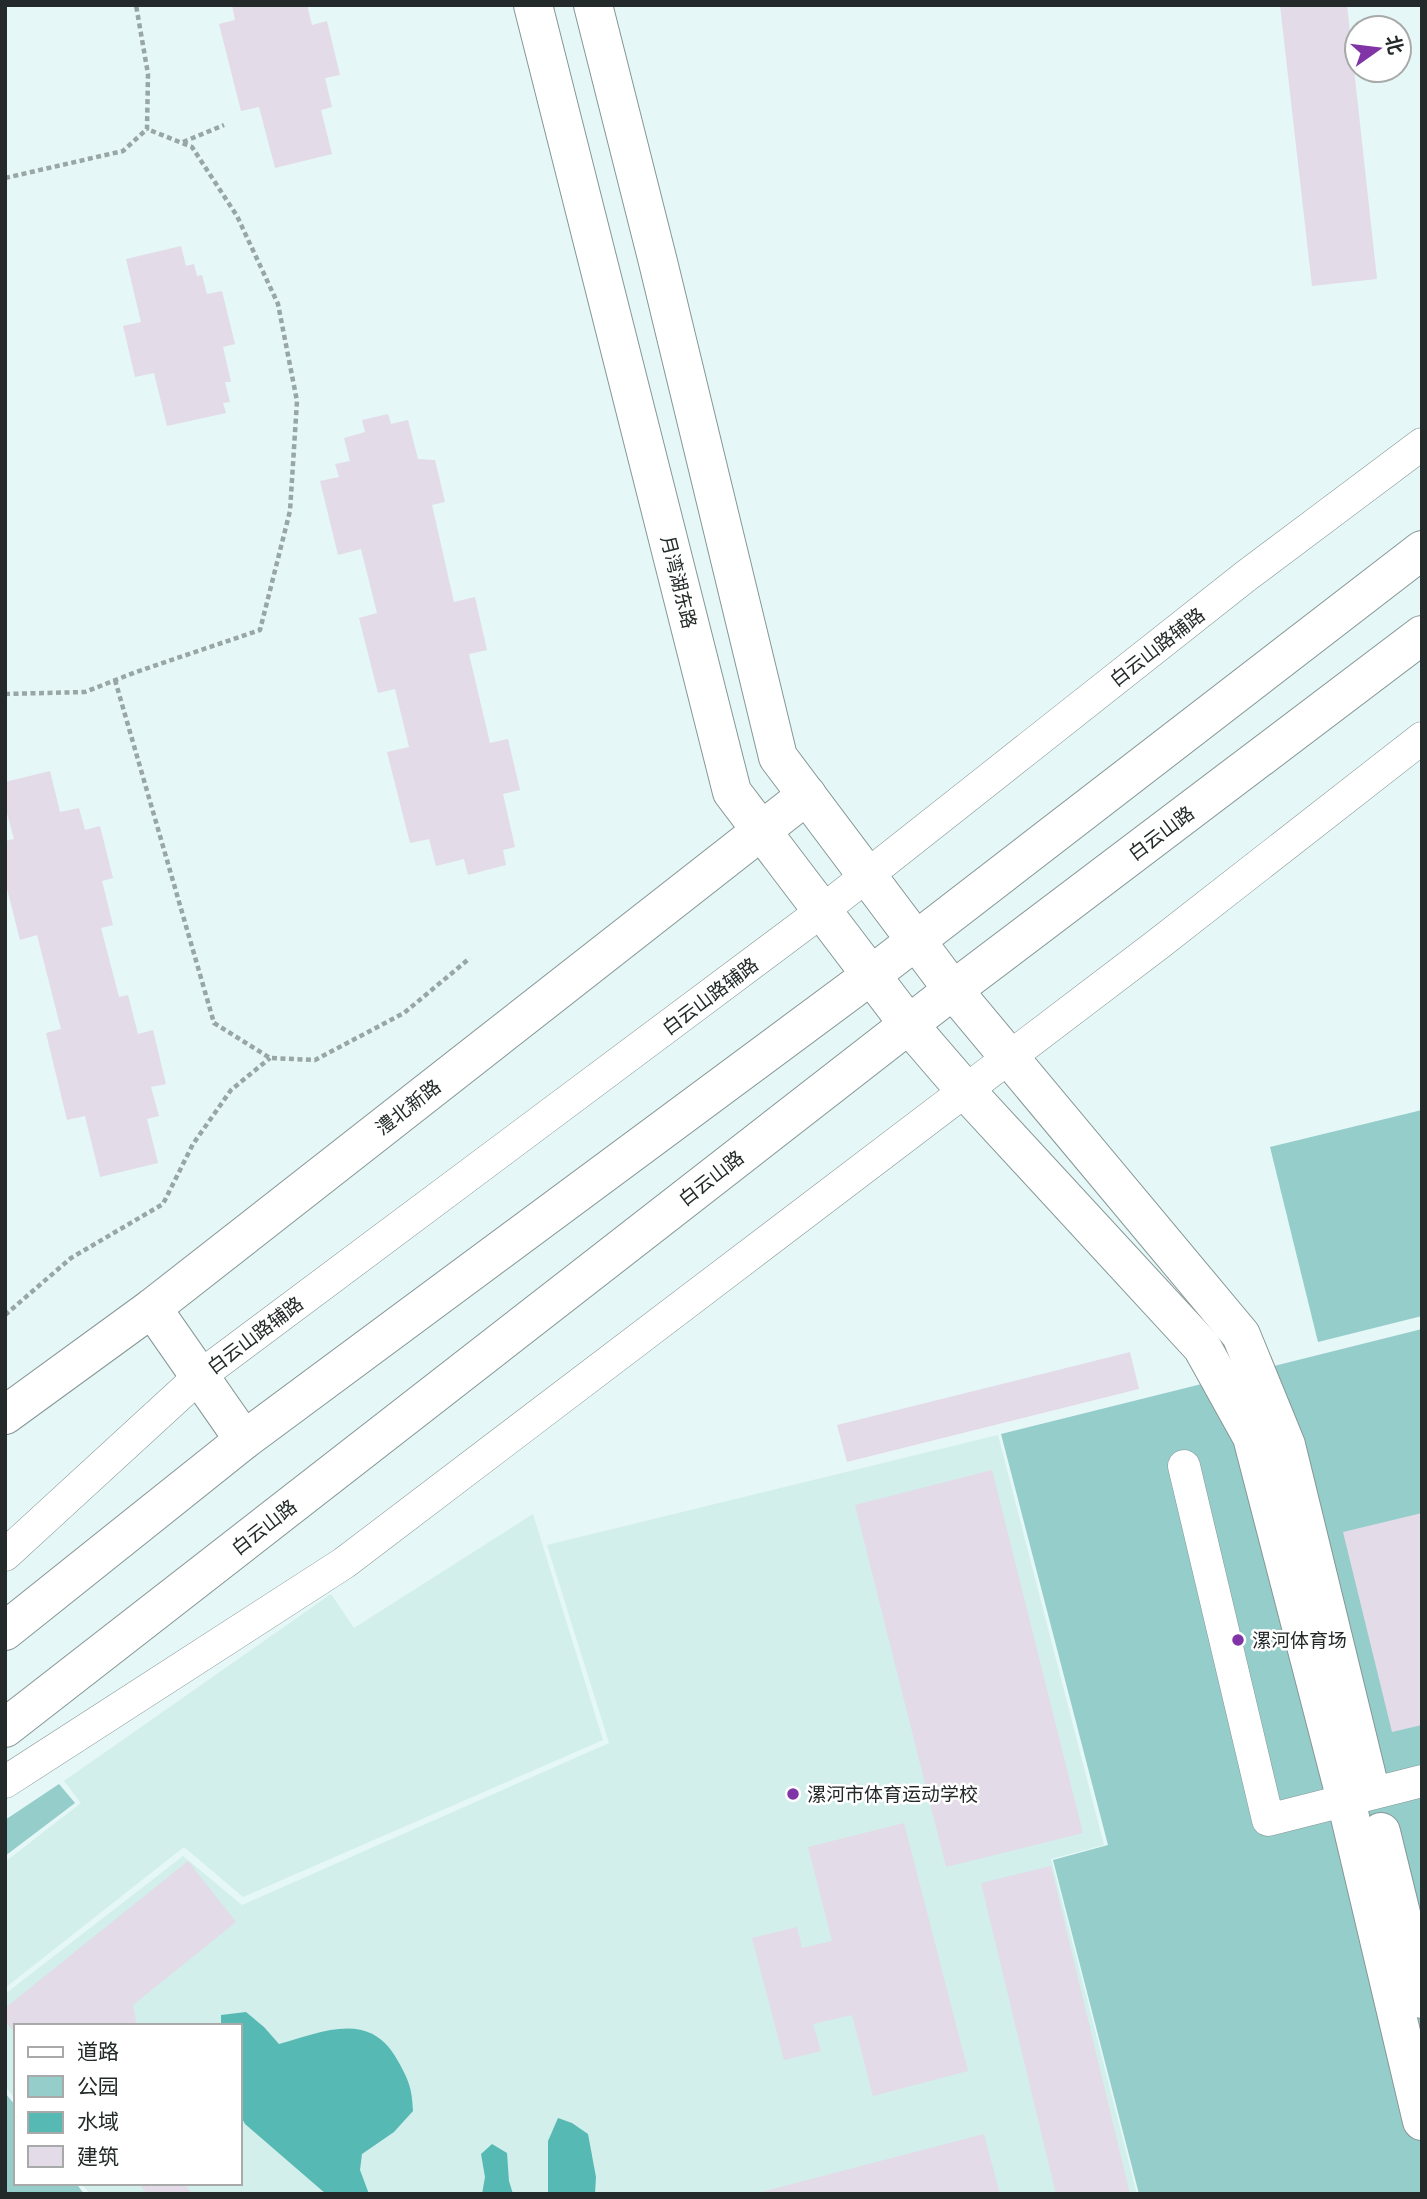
<svg xmlns="http://www.w3.org/2000/svg" width="1427" height="2199" viewBox="0 0 1427 2199" font-family="'IBM Plex Serif','Noto Sans SC',serif">
  <rect width="100%" height="100%" fill="#e5f7f6"/>
  <g fill="#d2efec">
    <polygon points="998,1435 1104,1845 1051,1859 1137,2194 90,2194 81,2183 240,2183 240,2026 16,2026 16,2100 5,2086 5,1994 183,1856 242,1905 609,1743 547,1545"/>
    <polygon points="533,1514 603,1740 243,1897 184,1847 5,1988 5,1862 81,1803 64,1781 331,1594 354,1628"/>
  </g>
  <g fill="#94cdca">
    <polygon points="1422,1110 1422,1316 1318,1342 1270,1147"/>
    <polygon points="1422,1329 1422,2194 1139,2194 1053,1860 1108,1845 1001,1434"/>
    <polygon points="59,1784 75,1803 5,1856 5,1820"/>
    <polygon points="5,2093 16,2106 16,2183 76,2183 84,2194 5,2194"/>
  </g>
  <g fill="#57b9b4">
    <path d="M246,2012L264,2027L279,2044C323,2032 370,2009 398,2061C409,2081 412,2088 413,2111L394,2132L362,2154L360,2170L369,2194H326L245,2124L240,2115V2026H221V2015Z"/>
    <polygon points="558,2118 572,2123 588,2134 596,2177 595,2194 548,2194 548,2141"/>
    <polygon points="492,2144 507,2153 509,2181 513,2194 482,2194 485,2177 481,2154"/>
  </g>
  <g fill="#e3dbe8">
    <polygon points="232,5 307,5 312,25 327,21 340,75 325,78 332,107 321,110 332,154 275,168 259,107 241,111 219,24 235,20"/>
    <polygon points="1280,5 1347,5 1377,279 1312,286"/>
    <polygon points="181,246 186,266 194,264 197,276 202,275 207,294 222,291 235,344 223,347 231,382 225,382 230,402 223,403 226,413 167,426 154,373 135,377 123,326 141,322 126,259"/>
    <polygon points="388,414 391,424 408,420 418,459 435,460 445,502 432,505 454,602 475,597 487,650 469,654 490,743 508,739 520,790 503,794 515,847 503,850 506,865 468,875 464,859 436,866 429,839 410,843 387,752 409,747 395,689 378,693 359,618 377,613 361,549 338,555 320,481 339,477 335,464 350,461 344,438 365,432 362,420"/>
    <polygon points="50,771 60,812 79,808 85,830 100,826 113,878 102,881 113,925 101,928 119,997 128,995 138,1034 153,1030 166,1084 151,1087 159,1116 147,1119 158,1163 100,1177 85,1116 67,1120 46,1033 61,1029 37,935 20,940 5,881 5,841 14,839 5,806 5,782"/>
    <polygon points="1130,1352 1139,1389 847,1462 837,1425"/>
    <polygon points="992,1470 1083,1833 946,1867 855,1505"/>
    <polygon points="1422,1513 1422,1725 1392,1732 1343,1532"/>
    <polygon points="904,1823 968,2071 873,2096 852,2015 813,2024 821,2051 784,2060 752,1938 797,1927 802,1948 832,1941 808,1847"/>
    <polygon points="188,1861 236,1922 133,2005 137,2026 16,2026 16,2034 5,2021 5,2008"/>
    <polygon points="1051,1866 1130,2194 1056,2194 981,1883"/>
    <polygon points="984,2134 1000,2194 757,2194 757,2193"/>
    <polygon points="139,2183 184,2183 192,2194 147,2194"/>
  </g>
  <g fill="none" stroke-linecap="round" stroke-linejoin="round">
    <g stroke="#869796" stroke-width="33">
      <g id="street">
        <polyline points="1184,1466 1268,1820 1422,1781"/>
        <polyline points="5,1555 200,1376 822,911 1246,576 1422,444"/>
        <polyline points="5,1782 344,1563 1157,945 1422,738"/>
      </g>
    </g>
    <g stroke="#869796" stroke-width="40">
      <g id="secondary">
        <polyline points="533,5 732,792 909,1025 965,1090 1202,1347 1252,1437 1346,1800 1422,2121"/>
        <polyline points="593,5 658,262 778,757 953,990 1241,1335 1286,1445 1367,1777"/>
        <polyline points="152,1308 244,1440"/>
        <polyline points="5,1415 152,1308 807,795"/>
        <polyline points="1381,1832 1422,1999"/>
      </g>
    </g>
    <g stroke="#869796" stroke-width="40">
      <g id="highway">
        <polyline points="5,1631 244,1440 870,976 1422,550"/>
        <polyline points="5,1728 953,990 1422,635"/>
      </g>
    </g>
    <g stroke="#98a6a5" stroke-width="4.5" stroke-dasharray="5 3.5" stroke-linecap="butt">
      <polyline points="183,142 224,125"/>
      <polyline points="5,178 123,151 147,129 148,74 136,5"/>
      <polyline points="115,680 214,1023 270,1058 315,1060 404,1013 470,958"/>
      <polyline points="5,694 85,692 136,672 260,630 290,511 297,401 278,304 237,216 192,147 147,129"/>
      <polyline points="5,1315 71,1258 163,1204 193,1144 231,1090 270,1058"/>
    </g>
    <use href="#street" stroke="#fff" stroke-width="32"/>
    <use href="#secondary" stroke="#fff" stroke-width="38"/>
    <use href="#highway" stroke="#fff" stroke-width="38"/>
  </g>
  <g fill="#8034a6" stroke="#fff" stroke-width="2.5">
    <circle cx="1238" cy="1640" r="7"/>
    <circle cx="793" cy="1794" r="7"/>
  </g>
  <g text-anchor="middle" dominant-baseline="central" stroke-width="5" stroke-linejoin="round" paint-order="stroke">
    <g font-size="19" fill="#232a29" stroke="#fff">
      <text transform="translate(679 582) rotate(76)">月湾湖东路</text>
      <text transform="translate(1157 647) rotate(-38)">白云山路辅路</text>
      <text transform="translate(1161 833) rotate(-37)">白云山路</text>
      <text transform="translate(710 996) rotate(-37)">白云山路辅路</text>
      <text transform="translate(408 1107) rotate(-38)">澧北新路</text>
      <text transform="translate(711 1178) rotate(-38)">白云山路</text>
      <text transform="translate(255 1335) rotate(-37)">白云山路辅路</text>
      <text transform="translate(264 1527) rotate(-38)">白云山路</text>
    </g>
    <g font-size="19" fill="#232a29" stroke="#fff" text-anchor="start">
      <text x="1252" y="1640">漯河体育场</text>
      <text x="807" y="1794">漯河市体育运动学校</text>
    </g>
  </g>
  <rect width="1427" height="2199" fill="none" stroke="#232a29" stroke-width="14"/>
  <rect x="14" y="2024" width="228" height="161" fill="#ffffff" stroke="#a7aaa9" stroke-width="2"/>
  <rect x="28" y="2047" width="35" height="10" fill="#ffffff" stroke="#a7aaa9" stroke-width="2"/>
  <text x="77" y="2059" font-size="21" fill="#232a29">道路</text>
  <rect x="28" y="2076" width="35" height="21" fill="#94cdca" stroke="#a7aaa9" stroke-width="2"/>
  <text x="77" y="2094" font-size="21" fill="#232a29">公园</text>
  <rect x="28" y="2112" width="35" height="21" fill="#57b9b4" stroke="#a7aaa9" stroke-width="2"/>
  <text x="77" y="2129" font-size="21" fill="#232a29">水域</text>
  <rect x="28" y="2146" width="35" height="21" fill="#e3dbe8" stroke="#a7aaa9" stroke-width="2"/>
  <text x="77" y="2164" font-size="21" fill="#232a29">建筑</text>
  <g transform="translate(1378 49) rotate(76)"><circle r="33" fill="#ffffff" stroke="#a7aaa9" stroke-width="2"/>
  <path d="M0-5L12 26L0 18L-12 26Z" fill="#8034a6"/>
  <text y="-10" font-size="19" font-weight="bold" text-anchor="middle" fill="#232a29">北</text>
  </g>
</svg>
